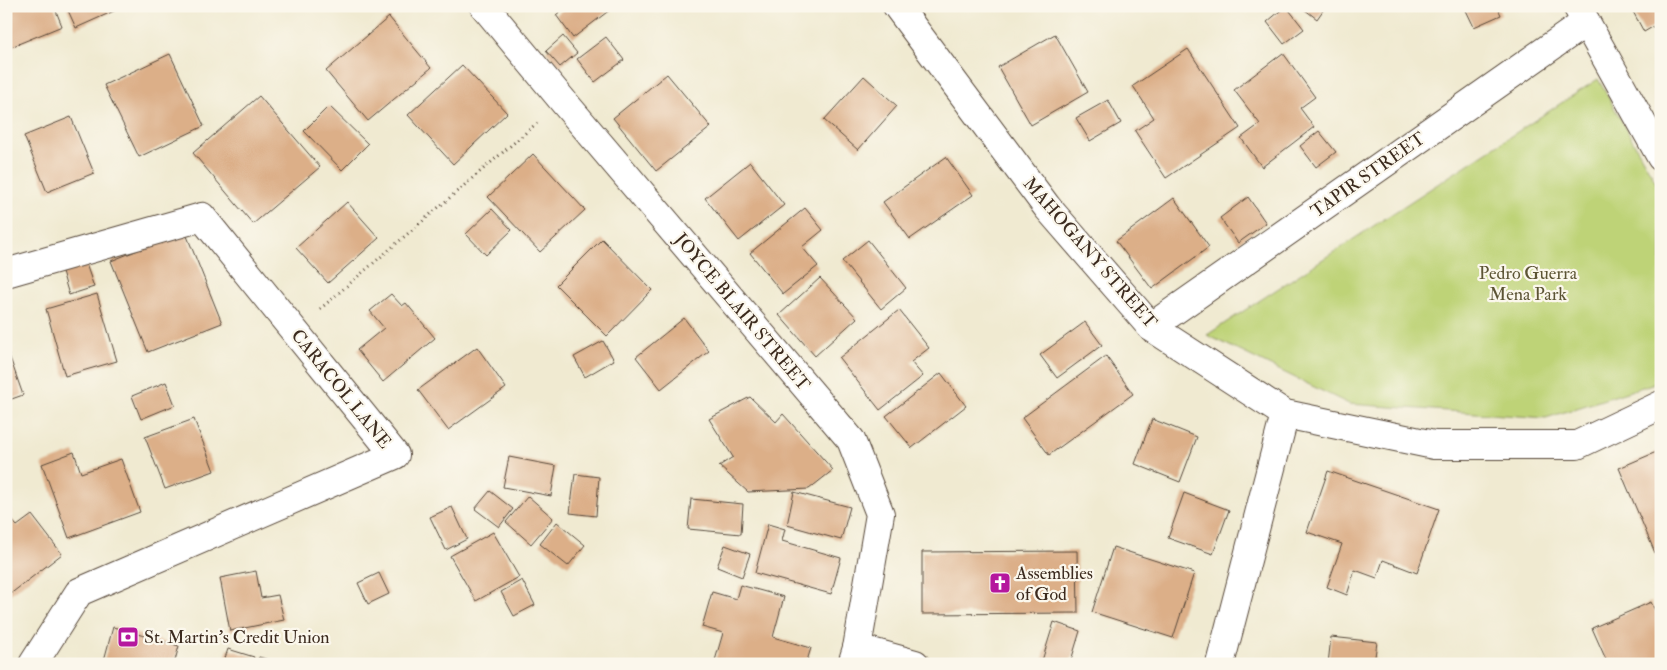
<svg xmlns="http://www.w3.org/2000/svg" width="1667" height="670" viewBox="0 0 1667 670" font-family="'IM FELL Double Pica',serif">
  <rect width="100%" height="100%" fill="#fbf7ec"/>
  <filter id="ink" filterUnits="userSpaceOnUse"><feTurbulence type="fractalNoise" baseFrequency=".02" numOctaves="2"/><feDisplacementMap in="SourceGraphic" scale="10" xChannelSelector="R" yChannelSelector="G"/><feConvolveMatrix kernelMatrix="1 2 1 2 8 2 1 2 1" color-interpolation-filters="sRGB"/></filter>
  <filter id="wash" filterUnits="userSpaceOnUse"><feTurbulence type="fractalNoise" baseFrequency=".0096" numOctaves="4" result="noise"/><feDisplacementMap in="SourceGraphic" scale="20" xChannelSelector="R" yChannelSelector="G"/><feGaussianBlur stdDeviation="1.12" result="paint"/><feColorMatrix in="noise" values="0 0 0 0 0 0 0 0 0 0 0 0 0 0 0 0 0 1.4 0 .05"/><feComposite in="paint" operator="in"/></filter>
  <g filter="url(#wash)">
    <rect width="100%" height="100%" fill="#f0ead1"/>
    <polygon fill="#bed377" stroke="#7c7e4a" points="1598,79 1661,191 1661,381 1546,418 1349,404 1207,335"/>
    <g id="blocks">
      <g fill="#dcaf88">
        <polygon points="6,6 54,6 62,26 6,49"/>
        <polygon points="66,6 125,6 76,28"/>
        <polygon points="567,6 615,6 573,38 556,15"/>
        <polygon points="1286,6 1304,29 1284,44 1267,22"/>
        <polygon points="1300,6 1326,6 1317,19"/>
        <polygon points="1464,6 1497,6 1501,15 1474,27"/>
        <polygon points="1630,6 1661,6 1661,22 1644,32"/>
        <polygon points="389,17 431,68 368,121 326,71"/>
        <polygon points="1055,34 1088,92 1031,125 998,67"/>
        <polygon points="563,36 577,53 560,67 546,51"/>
        <polygon points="606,37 624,60 595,82 577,59"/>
        <polygon points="1188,49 1240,128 1166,178 1135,131 1154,118 1133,86"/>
        <polygon points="1283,53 1315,97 1300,108 1314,127 1262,167 1241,138 1260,124 1234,90"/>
        <polygon points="170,54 204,126 139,157 104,85"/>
        <polygon points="462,65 507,113 453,164 408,115"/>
        <polygon points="667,74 711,127 656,171 613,118"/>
        <polygon points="864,76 897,106 858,150 824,120"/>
        <polygon points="259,96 320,167 253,224 193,153"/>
        <polygon points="1108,100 1121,123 1090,141 1076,118"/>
        <polygon points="329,106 368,144 342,170 304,131"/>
        <polygon points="71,117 94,173 47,192 24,136"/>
        <polygon points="1319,131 1336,152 1316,167 1300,146"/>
        <polygon points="533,154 585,210 540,252 488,197"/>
        <polygon points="946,157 973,195 910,239 883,202"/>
        <polygon points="750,162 784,205 739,241 705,198"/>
        <polygon points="1248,197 1266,223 1238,243 1220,218"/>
        <polygon points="1174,198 1209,247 1152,289 1116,241"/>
        <polygon points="347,202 379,238 328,283 296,248"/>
        <polygon points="805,208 823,230 802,247 818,266 783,294 750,253"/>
        <polygon points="492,209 512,230 486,255 466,234"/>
        <polygon points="185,231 222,323 148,352 111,261"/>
        <polygon points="602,239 652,290 607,336 556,285"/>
        <polygon points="868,240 906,288 881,309 842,261"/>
        <polygon points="85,261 94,287 69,295 61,268"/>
        <polygon points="820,278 857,318 815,356 779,315"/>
        <polygon points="97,294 117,361 65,376 46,309"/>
        <polygon points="391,294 402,306 406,303 435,338 383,382 357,350 384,328 370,311"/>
        <polygon points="899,310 929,348 911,362 923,376 880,410 839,358"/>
        <polygon points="684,318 709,351 661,389 636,357"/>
        <polygon points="1085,322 1102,345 1057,378 1040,355"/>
        <polygon points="603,341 614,360 585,377 574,357"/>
        <polygon points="477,347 506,388 448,430 418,390"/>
        <polygon points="8,352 23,395 6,401 6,353"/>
        <polygon points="1106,356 1133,394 1049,455 1022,418"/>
        <polygon points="941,373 966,406 912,448 886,416"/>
        <polygon points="166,382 175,405 141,419 132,396"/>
        <polygon points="750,397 776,422 783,414 833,470 809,489 748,492 719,466 733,457 709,419"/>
        <polygon points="194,419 214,471 165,489 145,437"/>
        <polygon points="1152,419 1197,437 1180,482 1135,464"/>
        <polygon points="1661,450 1661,567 1619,468"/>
        <polygon points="74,452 81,473 121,459 140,512 69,538 42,464"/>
        <polygon points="509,457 556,466 551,496 503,487"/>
        <polygon points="1328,471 1439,509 1417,573 1383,560 1377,578 1355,570 1347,595 1327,587 1342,544 1307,532"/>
        <polygon points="575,474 599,477 596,516 570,513"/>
        <polygon points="490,491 513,509 499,527 475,509"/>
        <polygon points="794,492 850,507 841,540 787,525"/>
        <polygon points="1184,493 1229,510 1213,554 1168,538"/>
        <polygon points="528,496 553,518 531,544 506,522"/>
        <polygon points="691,499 743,504 741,534 688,529"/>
        <polygon points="452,507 467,539 446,550 430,517"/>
        <polygon points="6,513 17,526 32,515 62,554 9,595 6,592"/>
        <polygon points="557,522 585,545 568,566 540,544"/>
        <polygon points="768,524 785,529 782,541 841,558 831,594 755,573"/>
        <polygon points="493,532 519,577 476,601 450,556"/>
        <polygon points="725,545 750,554 742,577 717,567"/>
        <polygon points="1113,547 1194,573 1173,638 1092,612"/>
        <polygon points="1077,551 1078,613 922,614 922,552"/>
        <polygon points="256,571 261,598 278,595 284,620 230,631 220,578"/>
        <polygon points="379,573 389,594 368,604 358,583"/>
        <polygon points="522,580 535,605 514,616 501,592"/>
        <polygon points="740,585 784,597 773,637 811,648 806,664 714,664 723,633 702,627 712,592 736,599"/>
        <polygon points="1651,602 1661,623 1661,664 1608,664 1592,628"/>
        <polygon points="1054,622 1080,631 1070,664 1041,664"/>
        <polygon points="113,627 179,646 174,664 103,664"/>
        <polygon points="1331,637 1377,642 1374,664 1328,664"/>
        <polygon points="228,649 254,657 251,664 223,664"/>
        <polygon points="259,657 280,663 280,664 257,664"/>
      </g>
    </g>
  </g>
  <g filter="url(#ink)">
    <use href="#blocks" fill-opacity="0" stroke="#564739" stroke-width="1"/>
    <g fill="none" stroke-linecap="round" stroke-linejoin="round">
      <g stroke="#564739" stroke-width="30">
        <g id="minor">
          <polyline points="484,6 563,101 851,440 880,514 857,648 852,664"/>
          <polyline points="897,6 1047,207 1151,327 1285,414 1434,445 1577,445 1661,405"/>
          <polyline points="1577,6 1661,157"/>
          <polyline points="6,273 202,217 395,455 79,592 33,664"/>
          <polyline points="1151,327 1586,22"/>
          <polyline points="857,648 915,664"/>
          <polyline points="1220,664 1285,414"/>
        </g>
      </g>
      <polyline stroke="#564739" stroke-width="3" stroke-dasharray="1 4" stroke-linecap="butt" points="320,309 537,123"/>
      <use href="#minor" stroke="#fff" stroke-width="28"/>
    </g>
  </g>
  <defs>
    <g id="church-square" transform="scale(1.125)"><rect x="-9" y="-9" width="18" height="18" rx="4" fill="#b5179e" stroke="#fbf7ec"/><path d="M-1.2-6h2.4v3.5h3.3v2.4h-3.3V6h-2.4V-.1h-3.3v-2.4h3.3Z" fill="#fff"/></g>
    <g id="bank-square" transform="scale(1.125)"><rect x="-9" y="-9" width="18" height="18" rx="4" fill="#b5179e" stroke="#fbf7ec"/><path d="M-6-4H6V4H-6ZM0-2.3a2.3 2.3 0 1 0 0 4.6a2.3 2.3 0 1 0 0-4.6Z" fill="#fff"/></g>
  </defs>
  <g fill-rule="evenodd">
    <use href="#church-square" x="1000" y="583"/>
    <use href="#bank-square" x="128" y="637"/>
  </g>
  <g text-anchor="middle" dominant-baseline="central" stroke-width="4.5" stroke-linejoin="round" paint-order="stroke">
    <g font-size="18" fill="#3b2a1e" stroke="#fbf7ec">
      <text transform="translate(1368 175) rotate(-35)">TAPIR STREET</text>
      <text transform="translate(1090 253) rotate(49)">MAHOGANY STREET</text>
      <text transform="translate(742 312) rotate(50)">JOYCE BLAIR STREET</text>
      <text transform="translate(341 389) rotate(51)">CARACOL LANE</text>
    </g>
    <g font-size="18" fill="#5c5434" stroke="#fbf7ec">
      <text x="1528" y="273">Pedro Guerra<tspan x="1528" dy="21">Mena Park</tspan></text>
    </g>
    <g font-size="18" fill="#3b2a1e" stroke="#fbf7ec" text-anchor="start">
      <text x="1016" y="573">Assemblies<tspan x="1016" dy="21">of God</tspan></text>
      <text x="144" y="637">St. Martin's Credit Union</text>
    </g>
  </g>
  <rect width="1667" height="670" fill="none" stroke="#fbf7ec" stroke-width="25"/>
</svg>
